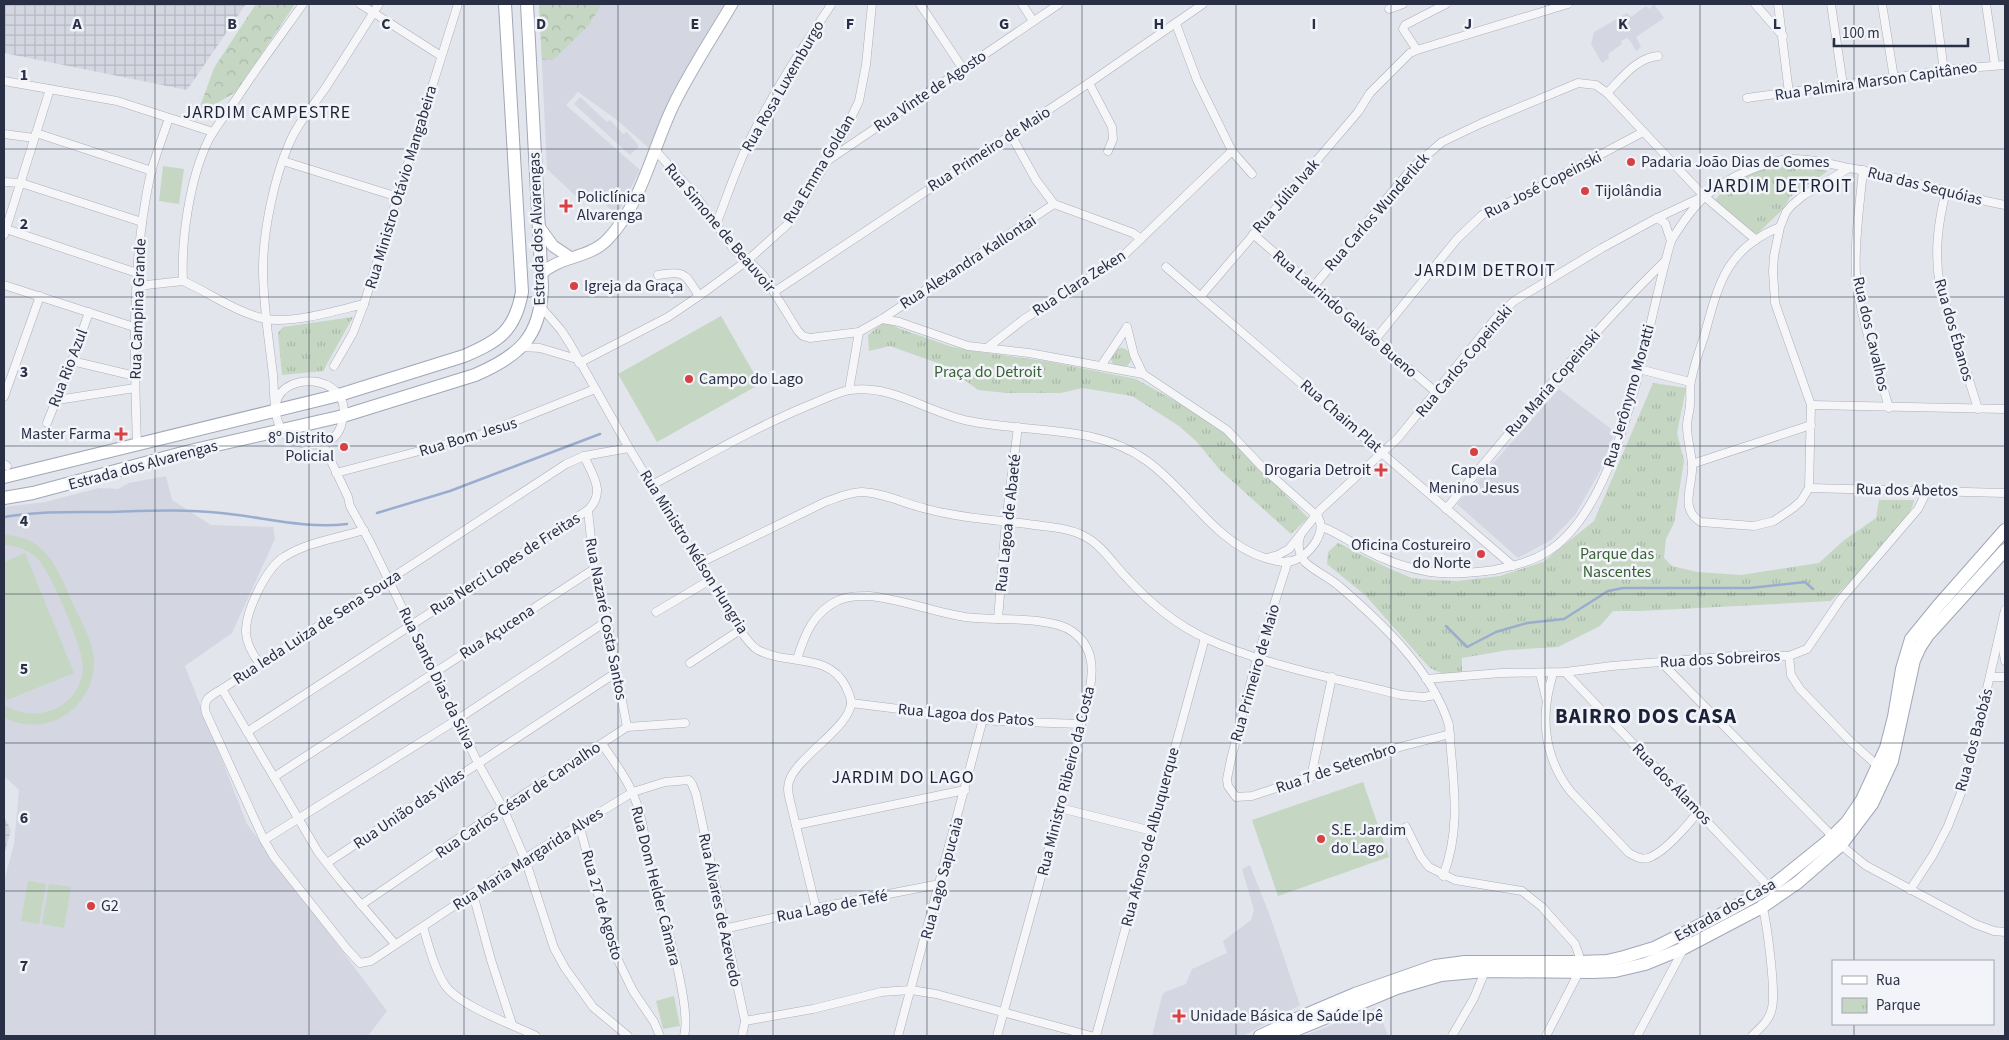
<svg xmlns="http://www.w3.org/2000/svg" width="2009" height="1040" viewBox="0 0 2009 1040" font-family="'Source Sans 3',sans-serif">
  <defs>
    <pattern id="industrial-grid" width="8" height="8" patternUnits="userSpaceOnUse" patternTransform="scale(1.25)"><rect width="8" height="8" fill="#d4d7e1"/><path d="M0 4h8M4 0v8" fill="none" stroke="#b6b9c2"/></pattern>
    <pattern id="forest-crowns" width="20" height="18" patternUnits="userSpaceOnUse" patternTransform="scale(1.25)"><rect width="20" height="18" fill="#c5d6c3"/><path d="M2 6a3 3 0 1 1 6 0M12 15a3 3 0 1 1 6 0" fill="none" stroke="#a9b8a9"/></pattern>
    <pattern id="park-tufts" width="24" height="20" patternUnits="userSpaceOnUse" patternTransform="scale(1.25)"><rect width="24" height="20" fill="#c5d6c3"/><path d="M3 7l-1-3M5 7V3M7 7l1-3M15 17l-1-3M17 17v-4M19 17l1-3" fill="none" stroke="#a9b8a9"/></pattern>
  </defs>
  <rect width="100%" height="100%" fill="#e2e5ec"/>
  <g fill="#d4d7e1">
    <polygon points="539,4 724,4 672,93 650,149 617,120 578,92 566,105 640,170 617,215 591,192 582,202 547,169"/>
    <polygon points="1654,4 1664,18 1636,37 1641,47 1636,51 1631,42 1627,38 1621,41 1622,44 1608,54 1609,58 1602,63 1591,44 1594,32 1627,13 1631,17 1646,6 1649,9"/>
    <polygon points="580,97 607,122 610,120 623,134 627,132 639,146 630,155 574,104"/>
    <polygon points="1559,389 1615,432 1600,471 1575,515 1551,540 1518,558 1457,504"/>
    <polygon points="166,476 172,500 211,525 273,527 275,539 232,633 185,666 247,824 387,1011 368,1036 4,1036 4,882 14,844 19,790 4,776 4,507 45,502 99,488 118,489 129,483"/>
    <polygon points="1250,865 1270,916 1300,1005 1243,1036 1152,1036 1162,996 1165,992 1186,984 1192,969 1227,953 1223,941 1251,920 1254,910 1242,869"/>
    <polygon points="1377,1007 1388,1036 1303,1036 1324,1028"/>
  </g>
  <g fill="url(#industrial-grid)">
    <polygon points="4,4 246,4 187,90 4,53"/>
    <polygon points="4,817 11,830 4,855"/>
  </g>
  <g fill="url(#forest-crowns)">
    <polygon points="256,4 295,4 236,92 197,115 214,68"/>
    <polygon points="539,4 602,4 588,26 553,60 542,60"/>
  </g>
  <g fill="url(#park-tufts)">
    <path d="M1793,165L1828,171L1790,197L1783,209L1757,234C1740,225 1730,211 1715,200C1737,173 1759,169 1793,165Z"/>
    <polygon points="353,317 323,371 282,375 278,333 283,327"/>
    <polygon points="883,323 890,323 898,328 949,346 972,351 1046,361 1136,379 1202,416 1232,439 1308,518 1291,534 1220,470 1197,442 1179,426 1132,396 1082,388 1061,393 1006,393 978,390 946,366 890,346 869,351 868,335"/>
    <circle cx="1121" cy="358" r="10"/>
    <path d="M1653,383L1686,388L1677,433L1684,461L1674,523L1666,539L1664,558L1672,566L1697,572L1741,575L1819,563L1843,541L1876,518L1879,500H1914C1911,525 1850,581 1831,601L1640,611H1613L1600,626L1558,647L1508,650L1462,658V672C1448,674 1441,675 1429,667L1365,595L1327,564L1328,552L1338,543L1388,568L1412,578L1433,580L1457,581L1500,576L1543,562L1594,521Z"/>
  </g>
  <g fill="#c5d6c3">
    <polygon points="163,166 184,169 179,204 159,201"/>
    <polygon points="1765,179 1775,200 1743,215 1732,194"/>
    <polygon points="721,316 760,384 657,442 618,374"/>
    <path d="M4,535C48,536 58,571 74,606C80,619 88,633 92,648C100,677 83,709 56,720C39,727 20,726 4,717V705C35,725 81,708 83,668C84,649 51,573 38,559C29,550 17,546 4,545Z"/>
    <polygon points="25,553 74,673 7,700 4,691 4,562"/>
    <polygon points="1363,782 1389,857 1278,896 1252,820"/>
    <polygon points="28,881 46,884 39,924 21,921"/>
    <polygon points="49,884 71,887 64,928 42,924"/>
    <polygon points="674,996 680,1026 663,1029 656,1001"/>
  </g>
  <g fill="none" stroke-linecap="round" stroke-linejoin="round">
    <g stroke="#9badce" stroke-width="2.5">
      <polyline points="377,513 450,491 600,434"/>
      <path d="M4,517C37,511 73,512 107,512C145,511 183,509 221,513C263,517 304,529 347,524"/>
      <polyline points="1446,626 1467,647 1496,632 1527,623 1564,619 1608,591 1623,588 1750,588 1805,582 1813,589"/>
    </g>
    <g stroke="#aaafba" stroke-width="9">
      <g id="street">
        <path d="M303,4C281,35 258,66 237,98C228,111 217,125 209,139C190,177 181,238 183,281C210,293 237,313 266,319C292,324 338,310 364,304"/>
        <polyline points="360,4 441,56"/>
        <polyline points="920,4 963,69"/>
        <polyline points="1022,4 1033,21"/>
        <polyline points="1755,4 1783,36"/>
        <polyline points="1778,4 1789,93"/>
        <polyline points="1831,4 1843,85"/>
        <polyline points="1882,4 1894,78"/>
        <polyline points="1935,4 1944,71"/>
        <polyline points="1986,4 1995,65"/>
        <polyline points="1389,9 1403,4"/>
        <polyline points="1176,24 1197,80 1232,151 1252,174"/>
        <polyline points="1417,50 1403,29 1405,25 1446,4"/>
        <polyline points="4,81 117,101 213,132"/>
        <polyline points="1089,83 1112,127 1113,139 1108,151"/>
        <path d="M1607,93C1622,78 1636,58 1658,56"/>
        <polyline points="1747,98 1956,69 2005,65"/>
        <polyline points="36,133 152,171"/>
        <polyline points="4,134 34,138"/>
        <polyline points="1011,135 1036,180 1054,204 1133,233 1141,239"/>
        <polyline points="656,151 696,196 734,250 748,260 764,276 798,331 803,336 810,338 859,332 882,319 1054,204"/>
        <polyline points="830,159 1059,4"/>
        <polyline points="283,161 398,197"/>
        <path d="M1863,170C1860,204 1854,240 1856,274C1859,315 1878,367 1889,408"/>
        <polyline points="4,182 21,183 142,222"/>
        <path d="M1946,191C1938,223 1934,253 1940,286L1978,409"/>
        <path d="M716,225C726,199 735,172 747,146C770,97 801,50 831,5"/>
        <path d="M1780,227C1725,249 1718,286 1704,337C1699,351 1694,366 1691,381C1689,388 1691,396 1690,404C1690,411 1687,418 1687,426C1687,439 1691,451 1692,464C1694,484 1678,509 1701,522L1754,526L1774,521L1793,508L1801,501L1809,488L1811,405L1775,303L1773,271L1774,256L1780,227L1786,212L1792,205L1804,195L1849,168"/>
        <polyline points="6,229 137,273"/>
        <polyline points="1253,234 1437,393"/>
        <polyline points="4,235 50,89"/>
        <path d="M1671,241C1694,203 1710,186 1752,169C1763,165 1776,160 1789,159C1809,158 1830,164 1849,168C1902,177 1953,195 2005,205"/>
        <polyline points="1166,267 1513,566"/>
        <path d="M658,275C686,270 685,274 699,296"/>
        <polyline points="4,285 134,327"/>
        <polyline points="137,286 183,281"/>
        <polyline points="1314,286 1413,167 1442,142 1482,123 1578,83 1596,85 1607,93 1704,196 1756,240"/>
        <polyline points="774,292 1089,83 1203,4"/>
        <polyline points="1201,296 1358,112 1370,93 1410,53 1417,50 1568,4"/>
        <path d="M541,307L561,330L570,344L629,448L740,630C745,637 751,646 758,650C788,666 829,652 846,687C848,692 851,697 851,702C852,725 799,756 790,779C786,787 789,797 791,805L816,908"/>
        <polyline points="882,319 899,322 968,346 1029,353 1143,374"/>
        <polyline points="1374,341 1457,239 1482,215 1522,196 1643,132"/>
        <polyline points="522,347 540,348 577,359"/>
        <polyline points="987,348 1024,319 1121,258 1232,151"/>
        <polyline points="72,361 135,376"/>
        <polyline points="579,363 668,317 699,296 748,260 788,224 798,210 843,135 859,101 866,65 872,4"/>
        <polyline points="334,366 353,333 364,304 458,4"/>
        <polyline points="1101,366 1127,327"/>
        <polyline points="1639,369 1690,382"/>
        <polyline points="849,390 859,332"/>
        <polyline points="4,397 40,296"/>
        <polyline points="57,400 135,388"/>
        <path d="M276,403C284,368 359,375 341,426C334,447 310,448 293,440C271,431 275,394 273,375C269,340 263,304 263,269C263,232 274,178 289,144C297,124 312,107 324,90C343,61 361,32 379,4"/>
        <polyline points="1811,405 2005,409"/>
        <polyline points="47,423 72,361 89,312"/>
        <polyline points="323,444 348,497 350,506 370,542 478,763 503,808 525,859 554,948 565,968 593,1007 628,1036"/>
        <path d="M137,445C134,354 131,261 151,172C156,154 163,136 169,118"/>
        <path d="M584,456C593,476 606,492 588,510L594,569L605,610L627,727"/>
        <polyline points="4,464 7,466"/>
        <polyline points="1692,464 1811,425"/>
        <polyline points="336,473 480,435 595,389"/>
        <path d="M652,485C703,458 754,428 807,406C821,401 836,392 850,390C893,384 928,413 969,421C1028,433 1096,424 1147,461C1189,491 1214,542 1265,558C1276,561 1285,564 1295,560C1310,554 1327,533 1318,517L1263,468L1227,430L1143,374L1134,355L1127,327"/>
        <polyline points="1809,488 2005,493"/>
        <path d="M1446,509C1517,424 1586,338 1665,261"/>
        <path d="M1322,527C1336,532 1349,541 1362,548C1383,560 1406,568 1430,572C1450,575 1473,573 1494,570C1513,566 1531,562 1547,552C1624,505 1646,324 1671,241L1665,223L1657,218"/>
        <path d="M1300,537C1297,546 1299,554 1305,562C1314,571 1329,577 1339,586C1382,623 1432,670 1449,725C1452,778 1463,824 1443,876"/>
        <polyline points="1267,558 1278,555 1289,549 1320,510 1398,438 1495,319 1514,301 1602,248 1657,218 1704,196"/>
        <polyline points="1288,561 1257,658 1231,759 1227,779 1228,786 1236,797 1252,796 1400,747 1450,734"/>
        <path d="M700,563L825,502C837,498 849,492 862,492C885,493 905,504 927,509C960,518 995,520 1028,524C1046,527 1067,527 1084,536C1102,545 1113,564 1127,578C1149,602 1175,624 1205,638C1266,666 1335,678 1401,695L1424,697L1435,695"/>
        <polyline points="656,612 710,580"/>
        <polyline points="998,619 1006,521 1018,427"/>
        <polyline points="2001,635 2005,661"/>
        <polyline points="1789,656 1791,675 1800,689 1850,741 1880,768"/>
        <path d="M797,659C805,634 813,612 839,600C849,596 858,596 869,596C901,599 933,612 965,617C989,620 1013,618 1037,621C1049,623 1062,624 1073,632C1095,648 1094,672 1088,697L1060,808L997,1036"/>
        <polyline points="1661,662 1841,845 1865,865 1975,924 1994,931 2005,932"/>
        <polyline points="690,663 740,630"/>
        <path d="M260,664C253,655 247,645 246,633C245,612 266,568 284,557C307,542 338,538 364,530"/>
        <polyline points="1565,672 1772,890"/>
        <polyline points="1540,673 1546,698"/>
        <path d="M1553,673C1551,682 1548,691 1547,700C1542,733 1550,766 1571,792L1629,853C1635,856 1640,860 1648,858C1664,853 1688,825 1698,812"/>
        <polyline points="1990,677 2005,677"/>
        <polyline points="1426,679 1501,673 1565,672 1612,666 1733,656 1758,655 1789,656 1807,649 1841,599 1918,509 1927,491"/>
        <path d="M222,689C211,696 202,698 206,713L264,840L274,857L347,949L360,963L371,961L532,854L633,792L665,782L689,780L692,784L696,794L745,1021L742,1036"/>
        <polyline points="851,703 996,721 1081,724"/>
        <polyline points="247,732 588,510"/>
        <path d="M602,744C612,759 625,775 632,792C643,815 645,842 650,866C659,903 693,1004 684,1036"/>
        <polyline points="274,777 594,569"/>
        <polyline points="1311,777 1332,677"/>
        <polyline points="1060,808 1152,831"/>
        <polyline points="579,824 613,950 633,991 654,1022 660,1036"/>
        <polyline points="796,825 965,790"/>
        <polyline points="1406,827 1421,857 1429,867 1455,880 1522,891 1542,907 1575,944 1579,955 1579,972 1546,1036"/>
        <polyline points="264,840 458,719 607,621"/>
        <polyline points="327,863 617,672"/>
        <polyline points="1910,890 1933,855 1948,826 1966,780 2005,610"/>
        <polyline points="473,894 491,960 512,1024"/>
        <polyline points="361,905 503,808 627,727 685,723"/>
        <path d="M423,927C429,946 434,968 445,985C458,1005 513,1025 536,1036"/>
        <polyline points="724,929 816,908 940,884"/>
        <polyline points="395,944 340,880 318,852 222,689 566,464 584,456 629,448"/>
        <polyline points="745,1021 813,1009 881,992 911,990 936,994 1091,1036"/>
        <polyline points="898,1036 983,719"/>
        <polyline points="1096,1036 1205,638"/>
        <polyline points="1452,1036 1474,998 1486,969"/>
        <polyline points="1637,1036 1684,948 1683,934"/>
        <path d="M1752,1036C1760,1028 1770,1020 1772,1008C1776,990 1767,924 1762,904"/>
      </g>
    </g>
    <g stroke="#aaafba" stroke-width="13">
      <g id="secondary">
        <polyline points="540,228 553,246 571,258"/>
        <path d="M541,274C561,255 589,259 608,239C642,203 652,150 673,106C690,71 712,38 732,4"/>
      </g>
    </g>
    <g stroke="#a1a7b8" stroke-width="14">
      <g id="primary">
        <path d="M4,477L339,395L464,356C499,341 515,331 522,292L505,4"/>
        <path d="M4,498L33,493L190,451L343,416L475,375C519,356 541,337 542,287L527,4"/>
        <polyline points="1260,1036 1303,1016 1355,994 1435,966 1465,962 1580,962 1607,961 1624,957 1654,948 1720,915 1771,887 1827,842 1847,822 1862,800 1886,748 1894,717 1902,669 1911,639 1938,606 2005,530"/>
        <polyline points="1281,1036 1397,988 1441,975 1485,971 1593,972 1615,971 1645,964 1684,948 1762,907 1797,883 1841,845 1872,804 1892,761 1914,660 1920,647 1928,635 2005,550"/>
      </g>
    </g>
    <use href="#street" stroke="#f6f6f9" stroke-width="8"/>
    <use href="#secondary" stroke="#fff" stroke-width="11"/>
    <use href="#primary" stroke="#fff" stroke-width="12"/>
  </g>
  <path fill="none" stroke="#293045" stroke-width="1" stroke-opacity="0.55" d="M155,4V1036M309,4V1036M464,4V1036M618,4V1036M773,4V1036M927,4V1036M1082,4V1036M1236,4V1036M1391,4V1036M1545,4V1036M1700,4V1036M1854,4V961M4,149H2005M4,297H2005M4,446H2005M4,594H2005M4,743H2005M4,891H2005M1854,1024V1036"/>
  <g fill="#d84044" stroke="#f2f4f9" stroke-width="2">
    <circle cx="1631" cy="162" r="5"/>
    <circle cx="1585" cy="191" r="5"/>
    <path d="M563.5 198.5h5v5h5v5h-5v5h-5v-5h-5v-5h5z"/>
    <circle cx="574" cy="286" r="5"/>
    <circle cx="689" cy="379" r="5"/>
    <path d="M118.5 426.5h5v5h5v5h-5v5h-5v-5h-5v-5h5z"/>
    <circle cx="344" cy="447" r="5"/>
    <circle cx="1474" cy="452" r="5"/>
    <path d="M1378.5 462.5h5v5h5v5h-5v5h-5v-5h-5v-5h5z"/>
    <circle cx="1481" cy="554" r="5"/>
    <circle cx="1321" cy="839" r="5"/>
    <circle cx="91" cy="906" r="5"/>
    <path d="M1176.5 1008.5h5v5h5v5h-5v5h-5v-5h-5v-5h5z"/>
  </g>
  <g text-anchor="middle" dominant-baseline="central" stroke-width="5" stroke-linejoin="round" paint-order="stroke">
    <g font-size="16" fill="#293045" stroke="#f2f4f9">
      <text transform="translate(1876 81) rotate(-8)">Rua Palmira Marson Capitâneo</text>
      <text transform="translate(783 86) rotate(-60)">Rua Rosa Luxemburgo</text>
      <text transform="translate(930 91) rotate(-34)">Rua Vinte de Agosto</text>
      <text transform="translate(989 149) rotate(-33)">Rua Primeiro de Maio</text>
      <text transform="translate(819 169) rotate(-59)">Rua Emma Goldan</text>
      <text transform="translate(1543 185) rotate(-27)">Rua José Copeinski</text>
      <text transform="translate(1925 186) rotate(14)">Rua das Sequóias</text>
      <text transform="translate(401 187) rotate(-73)">Rua Ministro Otávio Mangabeira</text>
      <text transform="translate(1286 196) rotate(-49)">Rua Júlia Ivak</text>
      <text transform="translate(1377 212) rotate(-49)">Rua Carlos Wunderlick</text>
      <text transform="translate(720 228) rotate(50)">Rua Simone de Beauvoir</text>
      <text transform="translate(537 229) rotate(-92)">Estrada dos Alvarengas</text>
      <text transform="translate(968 262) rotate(-33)">Rua Alexandra Kallontai</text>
      <text transform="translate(1079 283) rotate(-33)">Rua Clara Zeken</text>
      <text transform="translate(138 309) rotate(-88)">Rua Campina Grande</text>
      <text transform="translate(1345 314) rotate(41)">Rua Laurindo Galvão Bueno</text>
      <text transform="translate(1954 330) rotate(74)">Rua dos Ébanos</text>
      <text transform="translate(1871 334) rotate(77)">Rua dos Cavalhos</text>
      <text transform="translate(1464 361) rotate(-50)">Rua Carlos Copeinski</text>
      <text transform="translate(68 368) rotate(-69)">Rua Rio Azul</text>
      <text transform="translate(1553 383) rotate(-49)">Rua Maria Copeinski</text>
      <text transform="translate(1629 396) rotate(-74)">Rua Jerônymo Moratti</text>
      <text transform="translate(1341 416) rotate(41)">Rua Chaim Plat</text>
      <text transform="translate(468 437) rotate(-17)">Rua Bom Jesus</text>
      <text transform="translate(143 465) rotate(-15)">Estrada dos Alvarengas</text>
      <text transform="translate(1907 490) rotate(1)">Rua dos Abetos</text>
      <text transform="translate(1008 523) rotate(-84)">Rua Lagoa de Abaeté</text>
      <text transform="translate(694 552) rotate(58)">Rua Ministro Nélson Hungria</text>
      <text transform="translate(505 564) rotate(-33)">Rua Nerci Lopes de Freitas</text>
      <text transform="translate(606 619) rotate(79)">Rua Nazaré Costa Santos</text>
      <text transform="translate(317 627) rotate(-33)">Rua Ieda Luiza de Sena Souza</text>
      <text transform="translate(497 632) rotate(-33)">Rua Açucena</text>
      <text transform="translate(1720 659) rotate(-3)">Rua dos Sobreiros</text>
      <text transform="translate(1255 673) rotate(-74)">Rua Primeiro de Maio</text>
      <text transform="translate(437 678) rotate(64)">Rua Santo Dias da Silva</text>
      <text transform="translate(966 715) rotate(5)">Rua Lagoa dos Patos</text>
      <text transform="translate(1974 740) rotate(-75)">Rua dos Baobás</text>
      <text transform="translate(1336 768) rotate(-19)">Rua 7 de Setembro</text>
      <text transform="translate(1066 781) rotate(-76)">Rua Ministro Ribeiro da Costa</text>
      <text transform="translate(1672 784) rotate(46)">Rua dos Álamos</text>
      <text transform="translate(518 800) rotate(-34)">Rua Carlos César de Carvalho</text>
      <text transform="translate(409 809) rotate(-34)">Rua União das Vilas</text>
      <text transform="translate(1150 837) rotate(-75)">Rua Afonso de Albuquerque</text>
      <text transform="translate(528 859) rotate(-33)">Rua Maria Margarida Alves</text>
      <text transform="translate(942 878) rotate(-75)">Rua Lago Sapucaia</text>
      <text transform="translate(656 886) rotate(76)">Rua Dom Helder Câmara</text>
      <text transform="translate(602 905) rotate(74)">Rua 27 de Agosto</text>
      <text transform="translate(832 906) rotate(-11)">Rua Lago de Tefé</text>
      <text transform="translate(720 910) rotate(78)">Rua Álvares de Azevedo</text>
      <text transform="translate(1725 910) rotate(-29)">Estrada dos Casa</text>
    </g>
    <g font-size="16" fill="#293045" stroke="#f2f4f9" text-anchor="start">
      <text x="1641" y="162">Padaria João Dias de Gomes</text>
      <text x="1595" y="191">Tijolândia</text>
      <text x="577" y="197">Policlínica<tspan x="577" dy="18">Alvarenga</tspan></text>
      <text x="584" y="286">Igreja da Graça</text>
      <text x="699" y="379">Campo do Lago</text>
      <text x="111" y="434" text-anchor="end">Master Farma</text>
      <text x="334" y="438" text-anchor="end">8º Distrito<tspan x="334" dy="18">Policial</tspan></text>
      <text x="1371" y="470" text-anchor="end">Drogaria Detroit</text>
      <text x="1474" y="470" text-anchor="middle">Capela<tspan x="1474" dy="18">Menino Jesus</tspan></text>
      <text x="1471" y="545" text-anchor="end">Oficina Costureiro<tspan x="1471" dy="18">do Norte</tspan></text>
      <text x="1331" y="830">S.E. Jardim<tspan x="1331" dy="18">do Lago</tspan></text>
      <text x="101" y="906">G2</text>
      <text x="1190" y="1016">Unidade Básica de Saúde Ipê</text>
    </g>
    <g font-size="16" fill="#386235" stroke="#f2f4f9">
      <text x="988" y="372">Praça do Detroit</text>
      <text x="1617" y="554">Parque das<tspan x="1617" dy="18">Nascentes</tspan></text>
    </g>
    <g font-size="18" letter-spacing="1" fill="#1b2136" stroke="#f2f4f9">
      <text x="267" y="112">JARDIM CAMPESTRE</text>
      <text x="1485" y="270">JARDIM DETROIT</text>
      <text x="903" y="777">JARDIM DO LAGO</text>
    </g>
    <g font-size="19" letter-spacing="1" fill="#1b2136" stroke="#f2f4f9">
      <text x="1778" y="186">JARDIM DETROIT</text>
    </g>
    <g font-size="21" font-weight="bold" letter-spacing="1" fill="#1b2136" stroke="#f2f4f9">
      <text x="1646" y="716">BAIRRO DOS CASA</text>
    </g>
  </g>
  <g font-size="16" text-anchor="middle" font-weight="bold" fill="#293045" stroke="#f2f4f9" stroke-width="5" stroke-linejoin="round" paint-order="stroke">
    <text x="77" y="29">A</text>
    <text x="232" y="29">B</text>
    <text x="386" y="29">C</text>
    <text x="541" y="29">D</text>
    <text x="695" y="29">E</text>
    <text x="850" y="29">F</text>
    <text x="1004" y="29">G</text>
    <text x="1159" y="29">H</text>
    <text x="1314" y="29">I</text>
    <text x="1468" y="29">J</text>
    <text x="1623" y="29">K</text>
    <text x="1777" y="29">L</text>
    <text x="24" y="80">1</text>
    <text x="24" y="229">2</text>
    <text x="24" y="377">3</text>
    <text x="24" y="526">4</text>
    <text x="24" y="674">5</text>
    <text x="24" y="823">6</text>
    <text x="24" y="971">7</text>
  </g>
  <rect width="2009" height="1040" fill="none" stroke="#293045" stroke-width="10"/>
  <rect x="1832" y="960" width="162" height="65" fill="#f2f4f9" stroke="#a2a6b1"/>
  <rect x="1842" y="976" width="25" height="8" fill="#ffffff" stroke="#a2a6b1"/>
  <text x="1876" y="985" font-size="15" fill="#293045">Rua</text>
  <rect x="1842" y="998" width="25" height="15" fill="url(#park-tufts)" stroke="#a2a6b1"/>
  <text x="1876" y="1010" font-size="15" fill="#293045">Parque</text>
  <path d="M1834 38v8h134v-8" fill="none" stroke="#293045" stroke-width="2.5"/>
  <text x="1842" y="38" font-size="15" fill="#293045" stroke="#f2f4f9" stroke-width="4" paint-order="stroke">100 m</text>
</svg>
